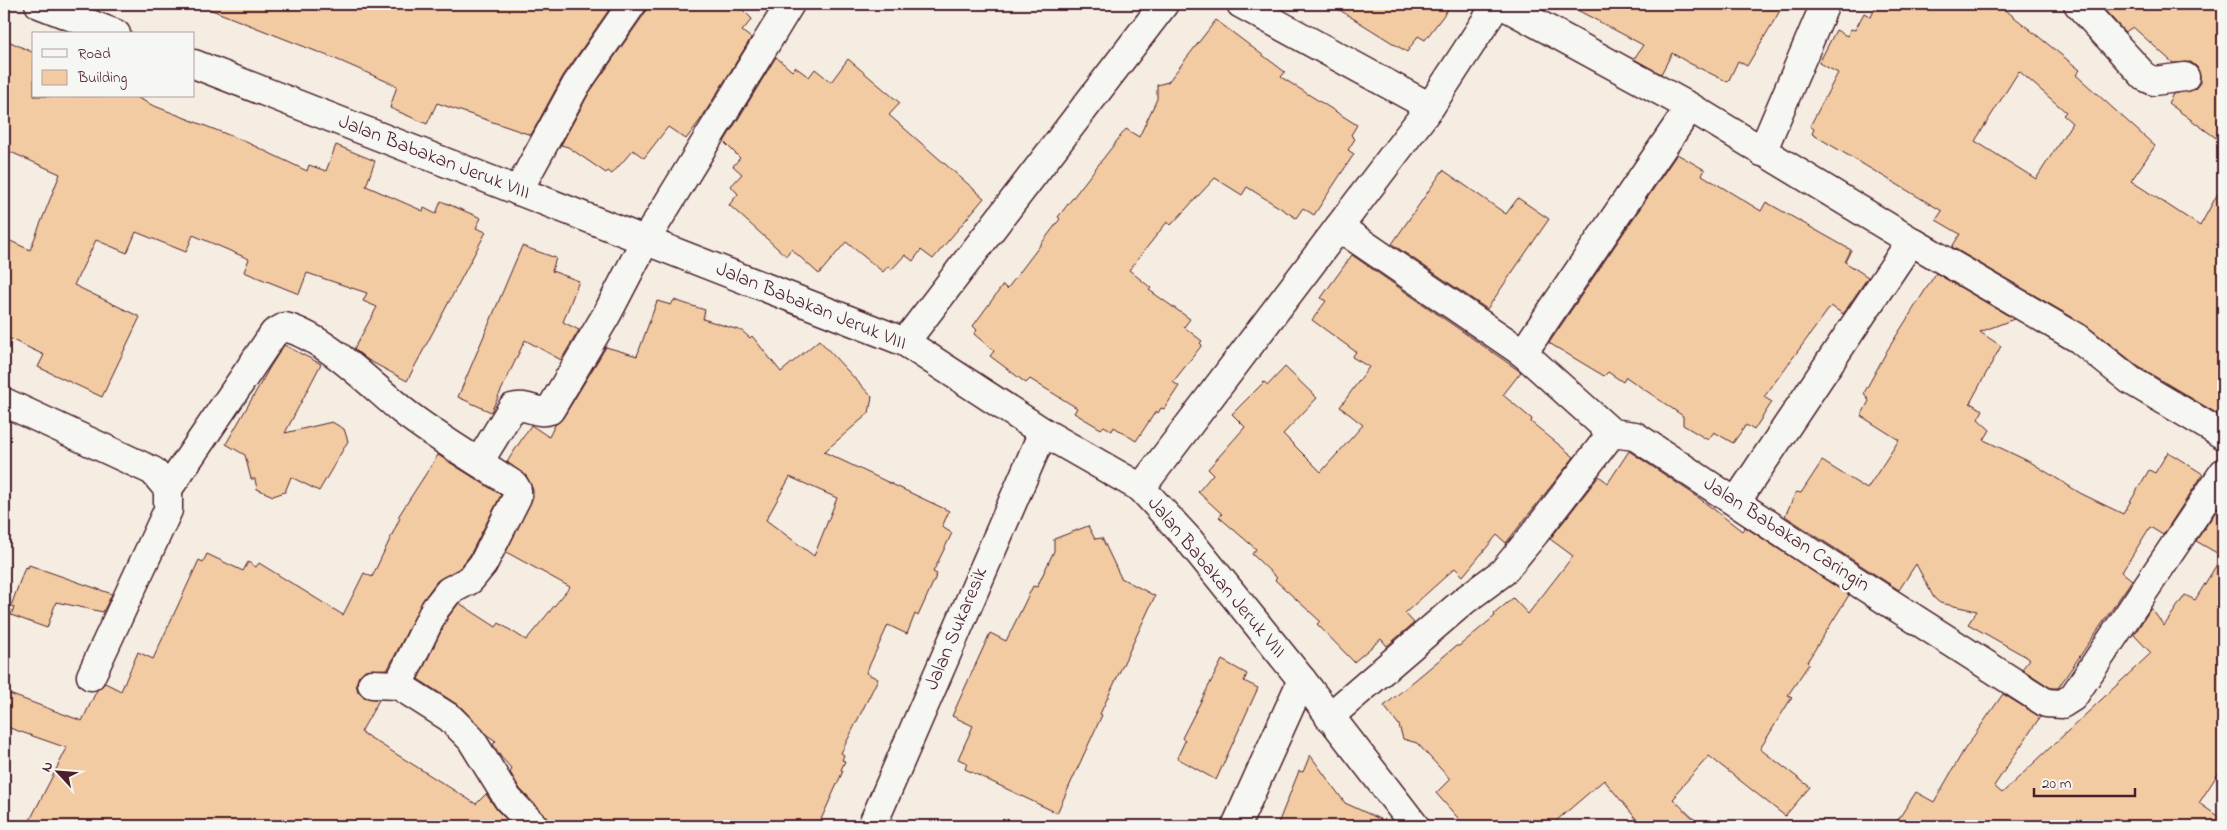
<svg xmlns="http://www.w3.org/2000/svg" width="2227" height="830" viewBox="0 0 2227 830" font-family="'Indie Flower',sans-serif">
  <rect width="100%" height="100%" fill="#f5ede2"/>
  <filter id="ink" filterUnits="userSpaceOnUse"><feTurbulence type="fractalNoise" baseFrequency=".02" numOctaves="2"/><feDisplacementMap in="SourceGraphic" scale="10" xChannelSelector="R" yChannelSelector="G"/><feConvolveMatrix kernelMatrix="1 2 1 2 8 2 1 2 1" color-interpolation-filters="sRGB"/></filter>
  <g filter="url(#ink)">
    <g fill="#f3cba2" stroke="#4a1f2b" fill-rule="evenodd">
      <polygon points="199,4 613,4 563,76 531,135 437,103 427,124 390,108 397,86 338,60 199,5"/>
      <polygon points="647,4 737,4 752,19 742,31 751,38 701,119 686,139 668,127 644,158 633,150 612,174 608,171 606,173 568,147 561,145 589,93 645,13"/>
      <polygon points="1330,4 1452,4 1425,40 1418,36 1407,52"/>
      <polygon points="1566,4 1784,4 1747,66 1738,61 1728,82 1689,63 1672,53 1661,74 1634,59 1643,45"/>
      <path d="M1877,4H1998L2080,70L2076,75L2155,146L2131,181L2200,226L2223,184V417L2139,367L2087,326L1952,247L1960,234L1936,220L1942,211L1812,134L1814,129L1810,126L1838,73L1819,63L1836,30L1847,36L1851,29L1855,30L1864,13L1871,17ZM2019,71L2066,112L2063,115L2072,123L2036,179L1975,141Z"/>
      <polygon points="2099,4 2223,4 2223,143 2168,103 2173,94 2195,89 2200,83 2200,75 2197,67 2191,62 2173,63 2133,27 2125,32"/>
      <polygon points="1216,20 1285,72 1281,77 1357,125 1351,135 1355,139 1348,150 1354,154 1314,215 1303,208 1296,218 1247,187 1242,195 1215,178 1171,225 1167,222 1129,270 1151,288 1149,290 1190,319 1184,327 1202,341 1200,343 1202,345 1173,382 1179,386 1164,409 1161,408 1158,413 1156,411 1136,441 1114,427 1112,431 1104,426 1101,429 1074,413 1077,408 1030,379 1026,383 990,356 994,351 974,334 977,330 973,326 1003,285 1007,289 1060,219 1058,217 1126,129 1139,137 1157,99 1157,85 1168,82"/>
      <polygon points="4,39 34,53 34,96 134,96 152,105 244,141 307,171 309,165 326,171 336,145 375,161 366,186 423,211 424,208 436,214 441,201 481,218 476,228 486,232 407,381 368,360 354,349 377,307 363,301 367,293 307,273 299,294 244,272 249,259 193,235 186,252 136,232 127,253 96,240 74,285 140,317 102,397 38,367 44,355 4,336 4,238 30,250 60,174 4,149"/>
      <polygon points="776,57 792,71 795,67 809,77 815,69 831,82 848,59 900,103 889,115 984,198 933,259 921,250 913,261 905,255 892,269 888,266 883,272 846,242 819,274 791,249 786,256 729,205 738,194 731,186 742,174 733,166 740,158 724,142"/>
      <polygon points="1677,154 1705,170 1702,175 1761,211 1766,202 1851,250 1845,262 1868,277 1843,314 1831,306 1764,397 1772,402 1754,430 1746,425 1733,443 1714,432 1708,440 1683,425 1683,416 1626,377 1623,382 1608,372 1604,376 1549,343"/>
      <polygon points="1443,170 1506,214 1518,198 1549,219 1487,309 1392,244"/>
      <polygon points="522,246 556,258 552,271 579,281 563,322 579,330 561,360 525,340 491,412 458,397"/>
      <polygon points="1352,255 1521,372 1503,395 1532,419 1531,422 1574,457 1506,543 1497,535 1463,576 1455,568 1405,613 1414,623 1387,646 1381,639 1354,662 1317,624 1320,621 1275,580 1277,578 1252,554 1256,549 1219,517 1222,514 1198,492 1213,474 1208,469 1245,427 1232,414 1264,382 1268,385 1285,367 1317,398 1283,434 1321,472 1363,425 1340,407 1369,367 1352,357 1356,352 1312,320 1326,301 1321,298"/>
      <polygon points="1936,273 2014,319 1980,332 2001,346 1970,403 1983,410 1978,419 1990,430 1984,440 2032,463 2080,493 2123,514 2149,470 2155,473 2168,452 2203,474 2163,535 2150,527 2122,572 2132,580 2058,688 2051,688 2022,669 2030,659 1968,624 1977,611 1940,603 1934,598 1916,564 1899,590 1785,516 1796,492 1801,493 1822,461 1867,489 1899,440 1861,416 1869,401 1864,393 1888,349"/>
      <path d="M674,300L705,310L703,319L742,331L750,338L752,336L781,372L819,340L872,397L869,413L824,452L949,511L942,527L952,533L933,572L937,574L918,616L915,614L907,634L888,625L866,673L878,679L841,753L844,755L842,760L845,761L841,770L843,771L818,826H549L545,815L520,789L510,772L512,769L501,757L493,744L496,741L487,735L461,707L418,679L448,617L459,603L496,627L499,623L526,640L570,587L506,552L533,497V490L527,477L507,462L531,425L549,437L555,425L563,418L606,347L637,356L657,301L671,305ZM790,477L837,498L814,556L766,520Z"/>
      <polygon points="284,345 321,364 285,433 332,422 344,429 348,441 319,491 291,477 285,492 273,496 257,489 255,479 251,479 245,455 226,444 270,367"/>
      <polygon points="1629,451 1695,495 1742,531 1745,527 1849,595 1807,662 1809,664 1788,695 1792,697 1760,749 1810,787 1785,816 1709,756 1675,794 1677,795 1673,799 1701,826 1642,826 1604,780 1550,826 1465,826 1436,793 1450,779 1417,743 1403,739 1399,725 1384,706 1456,646 1459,646 1495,616 1494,614 1513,598 1528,614 1573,556 1550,539 1599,476 1608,483"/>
      <polygon points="438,455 501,495 470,555 460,568 437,581 423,600 388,669 365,670 359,676 356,684 358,692 364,697 379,700 361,732 476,804 486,794 497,810 513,826 27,826 67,748 4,726 4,692 82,721 97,690 105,683 121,691 138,652 153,659 199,560 203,562 207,554 243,571 248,562 256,567 259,563 343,615 364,573 372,577 400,518 398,517"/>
      <polygon points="2223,501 2223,766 2199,803 2223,820 2223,826 1894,826 1916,792 1934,802 1964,750 2003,694 2040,717 1994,786 2002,793 2151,653 2134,635 2151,608 2164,626 2185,595 2195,600 2222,556 2196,541"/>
      <polygon points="1088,526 1095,539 1102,538 1121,578 1155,596 1100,714 1102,715 1057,813 965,769 967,763 958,759 973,726 952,716 990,633 1006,641 1033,586 1037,587 1054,551 1054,539"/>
      <polygon points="29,565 112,594 103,612 56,602 47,628 11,615 14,607 11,606 25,567 28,568"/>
      <polygon points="1222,660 1247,674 1244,681 1258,688 1216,780 1177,758 1185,741 1182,738"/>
      <polygon points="1310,755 1345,803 1395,826 1277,826 1299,771 1303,772"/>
    </g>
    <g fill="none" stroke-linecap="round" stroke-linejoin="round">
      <g stroke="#4a1f2b" stroke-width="31">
        <g id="minor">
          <polyline points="39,4 116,34"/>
          <polyline points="1241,4 1430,107"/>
          <polyline points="1501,4 1690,107 1911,241 1736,502"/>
          <polyline points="2078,4 2145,77 2154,81 2185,77"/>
          <polyline points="194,64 905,342 1043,432 1141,488 1189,540 1302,680 1415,826"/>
          <polyline points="1762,152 1825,4"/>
          <polyline points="518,191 576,85 632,4"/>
          <polyline points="1339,227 1523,353 1612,433"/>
          <polyline points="1911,241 2079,339 2130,380 2223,435"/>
          <polyline points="905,342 1164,4"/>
          <polyline points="1523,353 1690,107"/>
          <polyline points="4,402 153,471 168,489 168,510 91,676"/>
          <path d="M479,462L512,408C529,403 535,415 550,410L607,314L645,241L790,4"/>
          <polyline points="1141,488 1430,107 1497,4"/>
          <path d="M168,489L274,333L285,327C326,338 370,384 403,411C437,438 478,461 514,485L517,490V497L483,564L470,580L449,591L435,609L398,685L450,718L471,739L508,799L534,826"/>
          <polyline points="372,684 398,685"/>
          <polyline points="1329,717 1465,600 1503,572 1535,533 1612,433 1635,436 1809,551 2046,703 2062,704 2073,697 2223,473"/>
          <polyline points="872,826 1043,432"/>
          <polyline points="1236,826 1302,680"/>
        </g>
      </g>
      <use href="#minor" stroke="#f6f6f2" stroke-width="28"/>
    </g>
  </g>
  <g text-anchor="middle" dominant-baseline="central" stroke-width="5" stroke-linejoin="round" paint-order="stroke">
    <g font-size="20" fill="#4a1f2b" stroke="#f6f6f2">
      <text transform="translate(434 158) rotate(21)">Jalan Babakan Jeruk VIII</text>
      <text transform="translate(811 307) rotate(22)">Jalan Babakan Jeruk VIII</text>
      <text transform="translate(1786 535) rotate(33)">Jalan Babakan Caringin</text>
      <text transform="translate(1216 578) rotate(50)">Jalan Babakan Jeruk VIII</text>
      <text transform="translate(957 629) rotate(-67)">Jalan Sukaresik</text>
    </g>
  </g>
  <rect width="2227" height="830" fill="none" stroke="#f6f6f2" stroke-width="20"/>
  <rect x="10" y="10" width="2207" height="810" fill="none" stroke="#4a1f2b" stroke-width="2" filter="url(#ink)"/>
  <rect x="32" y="32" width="162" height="65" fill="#f6f6f2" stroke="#b1a0a2"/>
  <rect x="42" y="49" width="25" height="8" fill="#f6f6f2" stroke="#b1a0a2"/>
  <text x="78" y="58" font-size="15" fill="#4a1f2b">Road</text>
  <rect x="42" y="70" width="25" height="15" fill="#f3cba2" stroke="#b1a0a2"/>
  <text x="78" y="82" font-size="15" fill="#4a1f2b">Building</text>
  <g transform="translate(58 772) rotate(296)" stroke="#f6f6f2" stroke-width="4" paint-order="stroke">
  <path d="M0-4L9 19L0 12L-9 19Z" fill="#4a1f2b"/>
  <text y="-8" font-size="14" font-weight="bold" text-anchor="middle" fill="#4a1f2b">N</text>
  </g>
  <path d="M2034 788v8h101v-8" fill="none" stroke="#4a1f2b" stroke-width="2.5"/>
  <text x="2042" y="788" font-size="15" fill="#4a1f2b" stroke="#f6f6f2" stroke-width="4" paint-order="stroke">20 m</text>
</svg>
